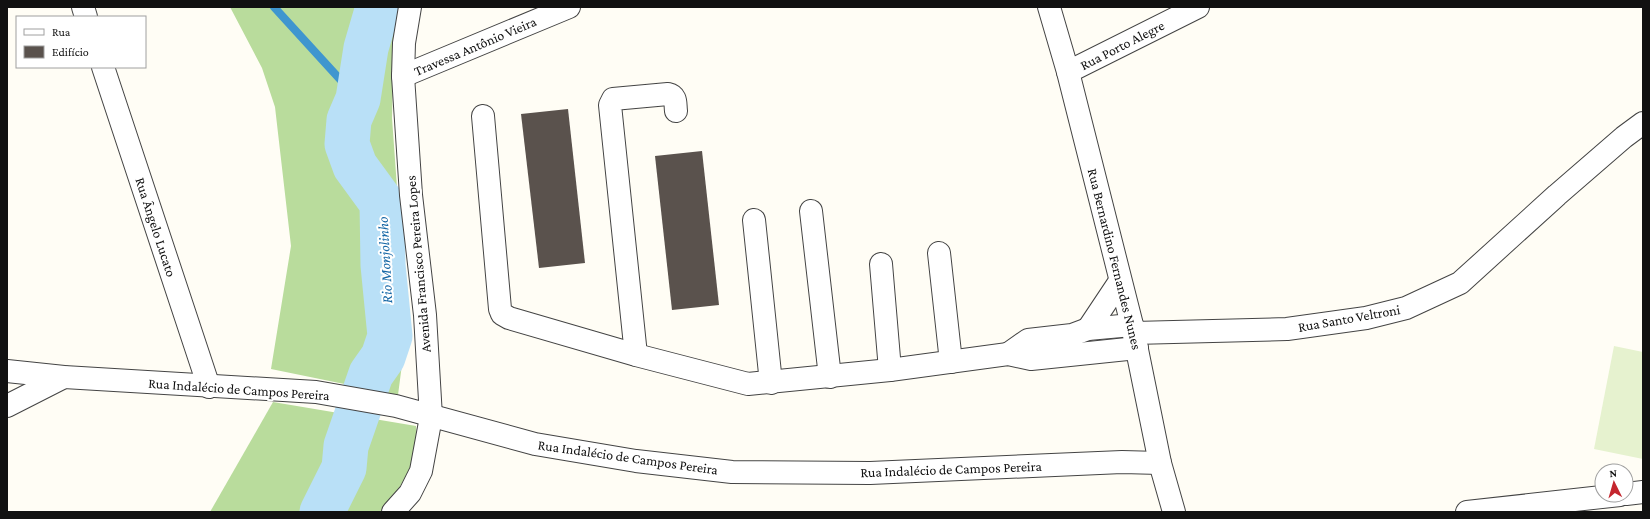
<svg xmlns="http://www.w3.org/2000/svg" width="1650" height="519" viewBox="0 0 1650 519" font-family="'Crimson Pro',serif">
  <rect width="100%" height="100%" fill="#fffdf5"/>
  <g fill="#b9dc9c">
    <polygon points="230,7 396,7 394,37 392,118 407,326 398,395 271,369 291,246 275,107 262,68"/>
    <polygon points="273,402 416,426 418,443 411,468 396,493 380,512 210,512"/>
  </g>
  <polygon fill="#e6f2cf" points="1614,346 1643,352 1643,459 1594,449"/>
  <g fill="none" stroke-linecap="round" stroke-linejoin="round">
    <polyline stroke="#3f96cf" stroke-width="8" points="274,7 358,99"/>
    <polyline stroke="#b9e0f7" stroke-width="45" points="322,512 344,468 346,446 371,374 383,357 390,336 383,265 382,203 355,166 347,144 349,120 358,99 366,48 378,7"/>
  </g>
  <g fill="#5a524d">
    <polygon points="568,109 585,263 539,268 521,114"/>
    <polygon points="702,151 719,305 672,310 655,156"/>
  </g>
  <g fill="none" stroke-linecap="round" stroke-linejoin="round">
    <g stroke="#444" stroke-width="24">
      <g id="minor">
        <polyline points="83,7 86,17"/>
        <polyline points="103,67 209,387"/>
        <polyline points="1068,72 1198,7"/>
        <polyline points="403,76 569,7"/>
        <polyline points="483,116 500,309 502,314 509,318 636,355 748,384 890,370 1008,354 1031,359 1137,348"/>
        <polyline points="811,211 830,377"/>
        <polyline points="754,220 771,383"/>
        <polyline points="939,253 951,362"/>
        <polyline points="881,264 890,370"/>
        <polyline points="1134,333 1287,329 1366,318 1406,308 1460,283 1557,195 1624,137 1643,123"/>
        <polyline points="1008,354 1028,340 1072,335 1088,329 1132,325"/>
        <path d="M636,355L610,105L613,99L668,94C677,96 675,103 676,111"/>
        <polyline points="7,371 64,377 316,392 396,406 535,444 636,461 732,472 870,473 1122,462 1160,463"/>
        <polyline points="7,406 64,377"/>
        <polyline points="1626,494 1643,492"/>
        <polyline points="393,512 410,493 421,471 431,417 425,315 411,195 403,76 404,43 410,7"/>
        <polyline points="1467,512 1620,495"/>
      </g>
    </g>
    <g stroke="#444" stroke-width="24">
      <g id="tertiary">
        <polyline points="1049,7 1068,72 1132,325 1160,463 1174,512"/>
        <polyline points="1088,329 1120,281"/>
      </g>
    </g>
    <use href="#minor" stroke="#fff" stroke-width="22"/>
    <use href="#tertiary" stroke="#fff" stroke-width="22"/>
  </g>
  <g text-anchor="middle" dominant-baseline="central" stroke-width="4" stroke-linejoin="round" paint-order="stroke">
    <g font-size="14" fill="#111" stroke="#fff">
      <text transform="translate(1122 45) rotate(-27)">Rua Porto Alegre</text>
      <text transform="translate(475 46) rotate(-23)">Travessa Antônio Vieira</text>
      <text transform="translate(156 227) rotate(72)">Rua Ângelo Lucato</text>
      <text transform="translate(1115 259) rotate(76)">Rua Bernardino Fernandes Nunes</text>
      <text transform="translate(418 264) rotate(-95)">Avenida Francisco Pereira Lopes</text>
      <text transform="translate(1349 318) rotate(-10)">Rua Santo Veltroni</text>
      <text transform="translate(239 389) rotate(4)">Rua Indalécio de Campos Pereira</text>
      <text transform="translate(628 457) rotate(8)">Rua Indalécio de Campos Pereira</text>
      <text transform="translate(951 469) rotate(-2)">Rua Indalécio de Campos Pereira</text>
    </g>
    <g font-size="15" font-style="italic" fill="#1768a6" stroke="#fff">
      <text transform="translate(385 260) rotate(-93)">Rio Monjolinho</text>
    </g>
  </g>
  <rect width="1650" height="519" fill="none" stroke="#111111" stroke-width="16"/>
  <rect x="16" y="16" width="130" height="52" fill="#ffffff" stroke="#a0a0a0"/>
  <rect x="24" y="29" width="20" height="6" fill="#ffffff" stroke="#a0a0a0"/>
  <text x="52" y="36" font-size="12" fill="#111111">Rua</text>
  <rect x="24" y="46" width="20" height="12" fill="#5a524d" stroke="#a0a0a0"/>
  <text x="52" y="56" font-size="12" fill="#111111">Edifício</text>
  <g transform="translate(1614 483) rotate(355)"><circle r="19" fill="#ffffff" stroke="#a0a0a0"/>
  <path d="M0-3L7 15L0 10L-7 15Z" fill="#c4262e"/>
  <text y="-6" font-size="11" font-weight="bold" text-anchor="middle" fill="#111111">N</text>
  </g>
</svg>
